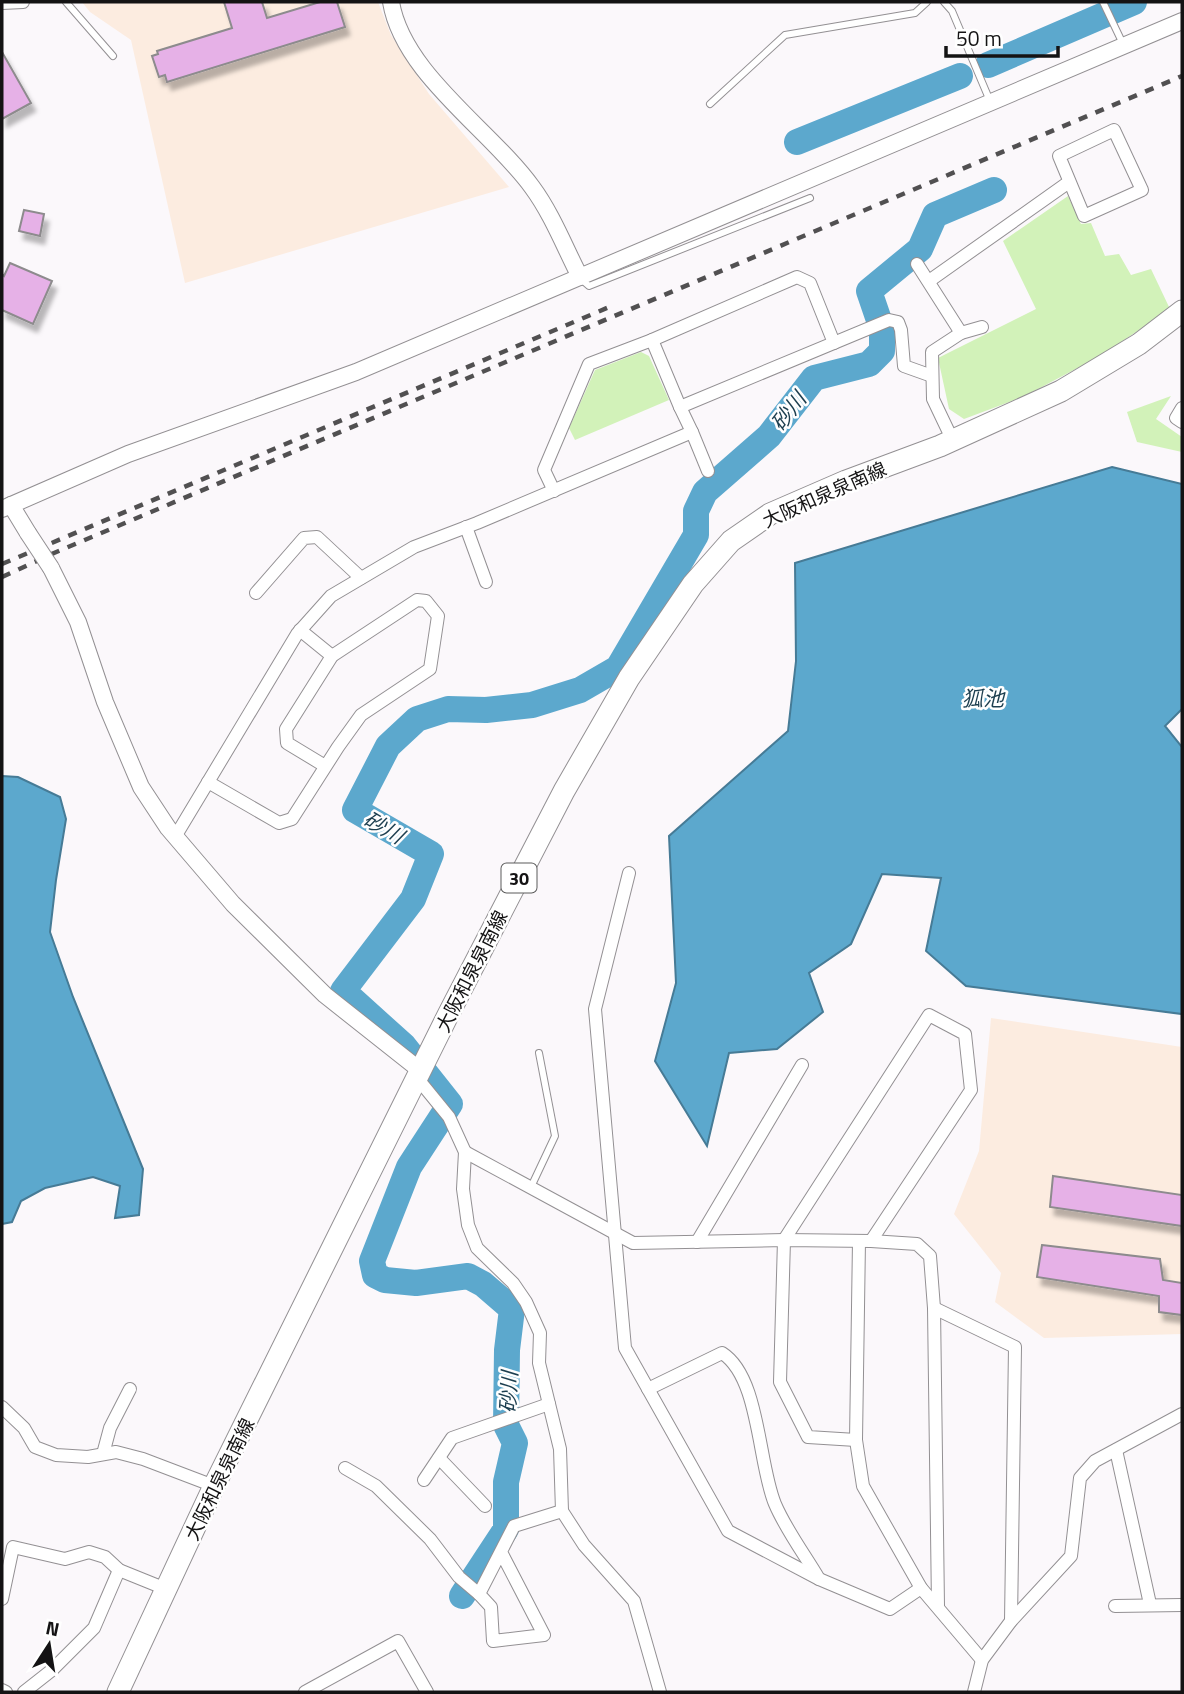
<svg xmlns="http://www.w3.org/2000/svg" width="1184" height="1694" viewBox="0 0 1184 1694" font-family="'Titillium Web','Noto Sans JP',sans-serif">
  <defs>
    <filter id="shadow"><feDropShadow dx="4.5" dy="8" stdDeviation="2" flood-color="#0004"/></filter>
  </defs>
  <rect width="100%" height="100%" fill="#fbf8fb"/>
  <g fill="#fcece0">
    <polygon points="82,2 378,2 391,35 429,94 509,187 185,283 131,40 90,12"/>
    <polygon points="991,1018 1182,1047 1182,1334 1044,1338 995,1302 1001,1273 954,1214 979,1151"/>
  </g>
  <g fill="#d2f2b9">
    <polygon points="1068,196 1081,224 1091,223 1105,256 1119,254 1131,275 1151,269 1170,309 1102,355 1023,397 964,419 949,409 938,358 1036,309 1003,241"/>
    <polygon points="641,352 649,356 669,400 575,440 569,428 595,370"/>
    <polygon points="1171,396 1156,419 1182,437 1182,452 1137,442 1127,412"/>
  </g>
  <g fill="#5ca8cd" stroke="#467b96" stroke-width="2">
    <polygon points="1112,467 1182,484 1182,709 1165,726 1182,747 1182,1014 966,986 926,951 941,878 882,874 851,944 809,973 823,1012 777,1049 729,1053 707,1146 655,1061 676,983 669,836 788,731 796,661 795,563"/>
    <polygon points="2,776 18,777 60,797 66,819 56,880 50,932 73,997 143,1169 139,1215 115,1218 120,1186 93,1177 45,1188 21,1201 12,1222 2,1224"/>
  </g>
  <g fill="none" stroke-linecap="round" stroke-linejoin="round">
    <g stroke="#5ca8cd" stroke-width="26">
      <polyline points="988,65 1134,2"/>
      <polyline points="797,142 960,76"/>
      <polyline points="462,1596 506,1529 506,1482 515,1443 506,1425 507,1350 512,1309 483,1284 468,1276 416,1283 385,1280 375,1275 372,1261 409,1167 450,1104 404,1046 343,991 413,899 431,854 355,810 388,746 417,719 448,709 486,710 532,705 580,690 618,668 696,535 696,511 705,492 769,436 814,378 869,364 882,351 882,329 869,291 920,249 935,215 994,190"/>
    </g>
  </g>
  <g fill="#e6b1e7" stroke="#8d8b8d" stroke-width="2" filter="url(#shadow)">
    <polygon points="224,2 262,2 267,18 320,2 337,2 345,27 167,82 165,75 159,77 152,56 158,54 157,51 232,28"/>
    <polygon points="2,52 31,103 2,119"/>
    <polygon points="24,210 44,214 40,236 19,231"/>
    <polygon points="10,263 52,281 33,324 2,310 2,274 4,276"/>
    <polygon points="1053,1176 1182,1195 1182,1226 1050,1207"/>
    <polygon points="1042,1245 1160,1259 1163,1280 1182,1283 1182,1315 1159,1312 1159,1296 1037,1277"/>
  </g>
  <g fill="none" stroke-linecap="round" stroke-linejoin="round">
    <g stroke="#939093" stroke-width="8">
      <g id="service">
        <polyline points="66,2 113,56"/>
        <polyline points="944,2 952,11 990,101"/>
        <polyline points="1103,2 1123,44"/>
        <polyline points="710,104 785,35 915,13 927,2"/>
        <polyline points="581,279 589,286 810,198"/>
        <polyline points="531,1187 555,1136 539,1053"/>
      </g>
    </g>
    <g stroke="#939093" stroke-width="14">
      <g id="minor">
        <polyline points="2,3 23,2"/>
        <polygon points="1114,130 1142,190 1084,216 1059,156"/>
        <polyline points="917,264 961,333"/>
        <polyline points="929,281 1069,182"/>
        <polyline points="652,340 797,277 810,283 834,343"/>
        <polyline points="1182,408 1176,418 1182,422"/>
        <polyline points="692,432 708,471"/>
        <polyline points="953,441 933,399 932,352 961,333 982,327"/>
        <polyline points="554,491 544,470 589,364 652,340 680,407"/>
        <polyline points="466,527 486,582"/>
        <polyline points="256,593 304,538 317,537 361,578"/>
        <polyline points="300,630 332,656"/>
        <polyline points="208,782 279,823 292,819 338,747 361,715 430,669 438,616 426,601 417,600 332,656 286,729 287,743 325,766"/>
        <polyline points="175,837 297,634 331,596 414,547 477,523 692,432 680,407 889,320 898,322 901,330 904,366 932,376"/>
        <polyline points="629,873 595,1009 625,1348 728,1531 819,1579 890,1609 921,1588"/>
        <polyline points="418,1079 449,1117 465,1152 463,1189 468,1225 477,1248 513,1283 526,1302 540,1333 539,1363 560,1449 562,1511 584,1545 634,1601 660,1692"/>
        <polyline points="465,1152 633,1243 784,1240 871,1241 917,1244 930,1256 934,1308 938,1606"/>
        <polyline points="859,1241 856,1440 863,1486 921,1588 982,1660"/>
        <polyline points="697,1242 802,1065"/>
        <polyline points="934,1308 1015,1347 1011,1621"/>
        <path d="M648,1389L722,1353C760,1377 758,1464 775,1504C786,1530 805,1555 819,1579"/>
        <polyline points="2,1407 24,1428 35,1447 56,1455 88,1457 116,1452 143,1459 214,1486"/>
        <polyline points="856,1440 808,1437 780,1382 784,1240 929,1015 965,1034 971,1090 871,1241"/>
        <polyline points="1116,1450 1150,1604"/>
        <polyline points="103,1454 110,1428 130,1389"/>
        <polyline points="439,1458 485,1506"/>
        <polyline points="345,1468 376,1486 430,1539 459,1577 479,1594"/>
        <polyline points="424,1480 452,1438 549,1404"/>
        <polyline points="501,1552 544,1635 493,1641 491,1607 479,1594 514,1526 562,1511"/>
        <polyline points="2,1599 13,1547 65,1559 89,1552 105,1557 119,1570 166,1589"/>
        <polyline points="1115,1606 1182,1605"/>
        <polyline points="2,1690 6,1692"/>
        <polyline points="24,1692 52,1670 94,1628 119,1570"/>
        <polyline points="305,1692 398,1641 427,1692"/>
        <polyline points="974,1692 982,1660 1011,1621 1071,1556 1080,1478 1095,1461 1182,1414"/>
      </g>
    </g>
    <g stroke="#939093" stroke-width="18">
      <g id="tertiary">
        <path d="M391,2C403,74 491,130 532,187C552,214 565,248 580,277"/>
        <polyline points="11,505 28,533"/>
        <polyline points="2,509 128,454 356,372 1182,21"/>
        <polyline points="51,568 78,622 105,702 141,787 168,828 233,904 325,995 421,1071"/>
      </g>
    </g>
    <g stroke="#939093" stroke-width="23">
      <polyline id="primary" points="118,1692 214,1486 449,1013 564,791 629,678 693,584 731,541 770,514 846,481 940,446 1061,391 1139,344 1182,311"/>
    </g>
    <use href="#service" stroke="#fff" stroke-width="6"/>
    <use href="#minor" stroke="#fff" stroke-width="12"/>
    <use href="#tertiary" stroke="#fff" stroke-width="16"/>
    <use href="#primary" stroke="#fff" stroke-width="21"/>
    <g stroke="#515051" stroke-width="4.5" stroke-dasharray="9 9" stroke-linecap="butt">
      <polyline points="2,564 614,305"/>
      <polyline points="2,577 54,553 1182,76"/>
    </g>
    <g stroke="#939093" stroke-width="18" stroke-linecap="butt">
      <polyline id="tertiary-bridge" points="28,533 51,568"/>
    </g>
    <use href="#tertiary-bridge" stroke="#fff" stroke-width="16"/>
  </g>
  <g text-anchor="middle" dominant-baseline="central" stroke-width="5" stroke-linejoin="round" paint-order="stroke">
    <rect fill="#fff" stroke="#5a5a5a" stroke-width="2" x="501.5" y="863.5" width="35" height="29" rx="5"/>
    <g font-size="18" font-weight="bold" fill="#141314">
      <text x="519" y="878">30</text>
    </g>
    <g font-size="19" fill="#141314" stroke="#fff">
      <text transform="translate(824 494) rotate(-24)">大阪和泉泉南線</text>
      <text transform="translate(471 971) rotate(-63)">大阪和泉泉南線</text>
      <text transform="translate(219 1479) rotate(-64)">大阪和泉泉南線</text>
    </g>
    <g font-size="21" font-style="italic" fill="#1d3f50" stroke="#fff">
      <text transform="translate(788 411) rotate(-52)">砂川</text>
      <text x="983" y="698">狐池</text>
      <text transform="translate(384 827) rotate(30)">砂川</text>
      <text transform="translate(508 1392) rotate(-87)">砂川</text>
    </g>
  </g>
  <rect width="1184" height="1694" fill="none" stroke="#141314" stroke-width="7"/>
  <g transform="translate(49 1645) rotate(12)" stroke="#ffffff" stroke-width="5" paint-order="stroke">
  <path d="M0-5L12 26L0 18L-12 26Z" fill="#141314"/>
  <text y="-10" font-size="19" font-weight="bold" text-anchor="middle" fill="#141314">N</text>
  </g>
  <path d="M946 46v10h112v-10" fill="none" stroke="#141314" stroke-width="3.5"/>
  <text x="956" y="46" font-size="21" fill="#141314" stroke="#ffffff" stroke-width="5" paint-order="stroke">50 m</text>
</svg>
